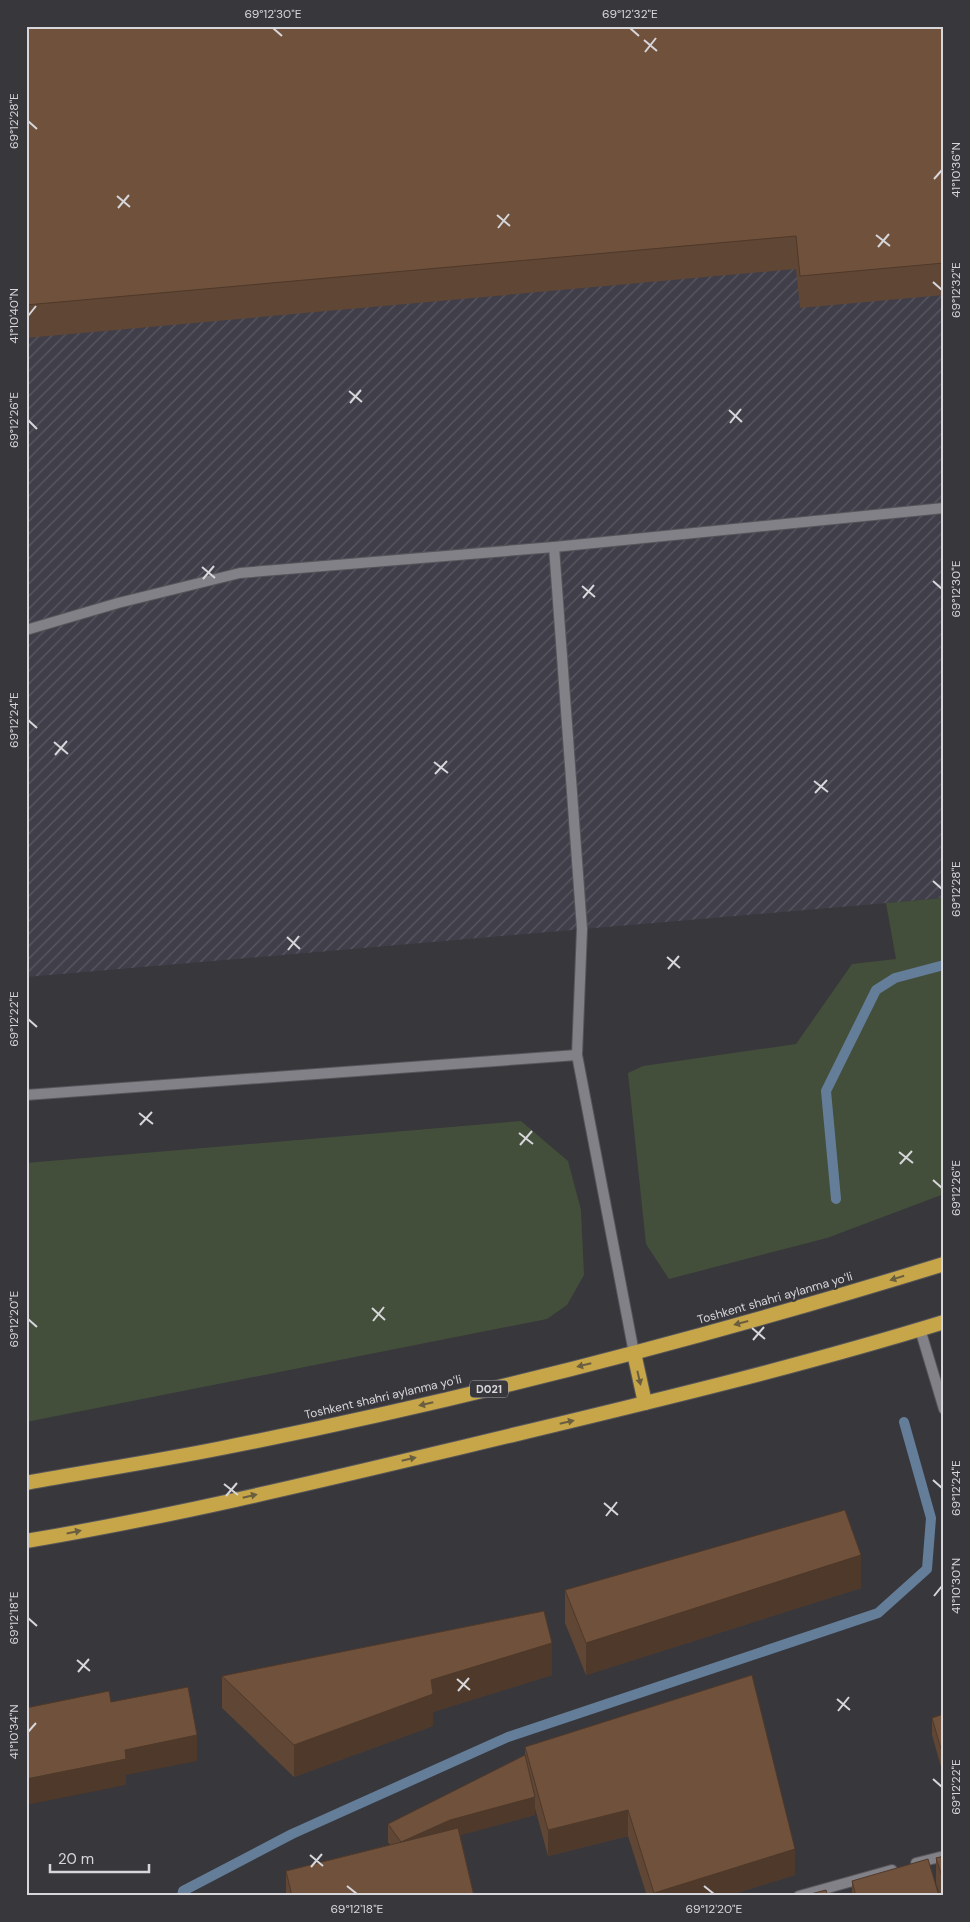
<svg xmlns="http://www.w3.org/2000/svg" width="970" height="1922" viewBox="0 0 970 1922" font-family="'DM Sans',sans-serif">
  <defs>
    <pattern id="industrial-furrows" width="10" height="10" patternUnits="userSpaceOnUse" patternTransform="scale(1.25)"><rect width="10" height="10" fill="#403e49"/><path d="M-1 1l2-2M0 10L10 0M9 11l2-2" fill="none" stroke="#5b5963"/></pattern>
  </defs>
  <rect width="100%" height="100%" fill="#38373c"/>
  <polygon fill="url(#industrial-furrows)" points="26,26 944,26 944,898 26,977"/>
  <g fill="#434f3a">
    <polygon points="944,898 944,1194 827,1238 669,1279 646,1244 628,1073 643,1066 796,1044 852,964 896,959 886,903"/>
    <polygon points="521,1121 568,1161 581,1210 584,1275 567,1305 547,1319 26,1422 26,1163"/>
  </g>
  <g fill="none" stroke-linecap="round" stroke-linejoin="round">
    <g stroke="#647e9a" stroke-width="10">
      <polyline points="836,1199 826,1091 876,990 895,978 944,965"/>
      <polyline points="182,1896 183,1891 292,1834 508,1737 878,1613 927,1569 931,1518 904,1422"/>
    </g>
    <g stroke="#56555a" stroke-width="12">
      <g id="service">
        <polyline points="554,547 582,929 577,1055 634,1353"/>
        <polyline points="26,630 118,603 240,573 554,547 944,508"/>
        <polyline points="26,1095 577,1055"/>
      </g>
    </g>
    <g stroke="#56555a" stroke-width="12">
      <g id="minor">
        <polyline points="920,1329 944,1409"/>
        <polyline points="916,1863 944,1856"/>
        <polyline points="799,1896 892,1870"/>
      </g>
    </g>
    <g stroke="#56555a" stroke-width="16">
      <g id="trunk">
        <polyline points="634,1353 645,1403"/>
        <path d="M26,1483C92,1471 157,1461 222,1448C466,1400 707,1337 944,1264"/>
        <path d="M26,1541C176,1516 324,1480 471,1445C629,1407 788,1370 944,1322"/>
      </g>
    </g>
    <use href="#service" stroke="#828187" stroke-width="10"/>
    <use href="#minor" stroke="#828187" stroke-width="10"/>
    <use href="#trunk" stroke="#c6a648" stroke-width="14"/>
  </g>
  <g fill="#604634">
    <polygon points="26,26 944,26 944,295 800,308 796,269 26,338"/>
    <polygon points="861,1588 586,1675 565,1623 565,1590"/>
    <polygon points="552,1675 433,1712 433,1726 294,1777 222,1708 222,1676"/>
    <polygon points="944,1714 944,1777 932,1735 932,1718"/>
    <polygon points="525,1747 795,1875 727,1896 647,1896 628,1836 548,1856 535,1808 535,1815 460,1835 474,1896 286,1896 286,1871 390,1845 388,1842 388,1824 525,1755"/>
    <polygon points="944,1856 944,1896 940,1896 936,1883 936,1858"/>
    <polygon points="852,1881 939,1896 852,1896"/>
  </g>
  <g fill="#4e392a">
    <polygon points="861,1555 861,1588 586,1675 586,1643"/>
    <polygon points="552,1643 552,1675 433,1712 433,1726 294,1777 294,1745 431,1680"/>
    <polygon points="197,1735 197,1761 126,1775 126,1785 26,1805 26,1779 125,1750"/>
    <polygon points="535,1797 535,1815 450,1838 401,1859 401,1842 450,1820"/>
    <polygon points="628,1810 628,1836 548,1856 548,1830"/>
    <polygon points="795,1849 795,1875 727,1896 654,1896 654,1893"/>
  </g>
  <g fill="#70513c" stroke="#4e392a">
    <polygon points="26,26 944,26 944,263 800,276 796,236 26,305"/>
    <polygon points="845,1510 861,1555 586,1643 565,1590"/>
    <polygon points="544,1611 552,1643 431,1680 433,1694 294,1745 222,1676"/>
    <polygon points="752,1675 795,1849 654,1893 628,1810 548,1830 525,1747"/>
    <polygon points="188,1687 197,1735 125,1750 126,1759 26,1779 26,1708 109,1691 111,1702"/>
    <polygon points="944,1714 944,1759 932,1718"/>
    <polygon points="525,1755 535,1797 450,1820 401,1842 388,1824"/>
    <polygon points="458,1828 474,1896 292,1896 286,1871"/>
    <polygon points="944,1856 944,1883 936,1858"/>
    <polygon points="928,1859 939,1896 856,1896 852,1881"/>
    <polygon points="826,1890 828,1896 803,1896"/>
  </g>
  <defs><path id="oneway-solid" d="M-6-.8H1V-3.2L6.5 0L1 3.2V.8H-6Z" transform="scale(1.25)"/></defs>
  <g fill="#6a5e40">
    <use href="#oneway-solid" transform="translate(897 1278) rotate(163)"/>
    <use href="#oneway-solid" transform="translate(741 1323) rotate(165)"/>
    <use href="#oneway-solid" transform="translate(584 1365) rotate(166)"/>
    <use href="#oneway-solid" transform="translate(639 1378) rotate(77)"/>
    <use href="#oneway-solid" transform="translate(426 1404) rotate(167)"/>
    <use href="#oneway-solid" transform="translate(567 1422) rotate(-13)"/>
    <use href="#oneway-solid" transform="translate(409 1459) rotate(-13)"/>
    <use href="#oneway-solid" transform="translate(250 1496) rotate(-13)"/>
    <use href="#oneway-solid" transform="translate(74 1532) rotate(-12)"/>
  </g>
  <path fill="none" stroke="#d7d6da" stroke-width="2" d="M273,28L282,36M630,28L639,36M644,40L657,51M645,52L656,38M28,121L37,129M934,179L942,170M117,196L130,207M118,208L129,195M497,215L510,226M498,228L509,214M876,235L890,246M878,247L889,234M933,282L942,290M28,316L36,306M349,391L362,402M350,403L361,390M729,410L742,422M28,420L37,429M730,423L741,409M202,567L215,578M203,579L214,566M933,581L942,589M582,586L595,597M583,598L594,585M28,720L37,728M54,742L68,754M55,755L67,741M434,762L448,773M435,774L447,761M814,781L828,792M815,793L827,780M933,881L942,889M287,937L300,949M288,950L299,936M667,957L680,968M668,969L679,956M28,1019L37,1027M139,1113L153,1124M140,1125L152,1112M519,1133L533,1144M520,1145L532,1131M899,1152L913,1163M900,1164L912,1151M933,1180L942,1188M372,1308L385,1320M28,1319L37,1327M373,1321L384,1307M752,1328L765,1339M753,1340L764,1327M933,1480L942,1488M224,1484L238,1495M226,1496L237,1483M604,1503L618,1515M606,1516L617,1502M934,1596L942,1586M28,1618L37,1626M77,1660L90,1671M78,1672L89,1659M457,1679L470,1690M458,1691L469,1678M837,1699L850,1710M838,1711L849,1697M28,1732L36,1723M933,1779L942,1787M310,1855L323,1866M311,1867L322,1854M347,1886L357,1894M704,1886L714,1894"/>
  <g text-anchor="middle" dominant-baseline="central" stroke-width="4.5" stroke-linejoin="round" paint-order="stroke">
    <rect fill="#38373c" stroke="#a7a6ab" stroke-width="1" x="470" y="1380.5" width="38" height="17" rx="4"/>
    <g font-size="11" font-weight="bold" fill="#d7d6da">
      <text x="489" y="1389">D021</text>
    </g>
    <g font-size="12" fill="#d7d6da" stroke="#38373c">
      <text transform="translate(775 1298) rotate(-16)">Toshkent shahri aylanma yoʻli</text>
      <text transform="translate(383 1397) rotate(-13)">Toshkent shahri aylanma yoʻli</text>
    </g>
  </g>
  <rect width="970" height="1922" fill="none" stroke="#38373c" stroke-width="55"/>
  <path d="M50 1864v8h99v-8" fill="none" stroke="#d7d6da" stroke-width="2.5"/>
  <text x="58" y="1864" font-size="15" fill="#d7d6da" stroke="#38373c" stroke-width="4" paint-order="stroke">20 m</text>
  <rect x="28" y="28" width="914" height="1866" fill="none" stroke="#d7d6da" stroke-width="2"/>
  <g font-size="12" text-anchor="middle" fill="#d7d6da">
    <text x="273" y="18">69°12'30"E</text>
    <text x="630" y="18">69°12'32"E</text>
    <text transform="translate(14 121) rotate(-90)" y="4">69°12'28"E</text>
    <text transform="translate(956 170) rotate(-90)" y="4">41°10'36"N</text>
    <text transform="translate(956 290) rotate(-90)" y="4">69°12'32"E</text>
    <text transform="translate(14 316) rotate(-90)" y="4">41°10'40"N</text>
    <text transform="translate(14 420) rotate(-90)" y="4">69°12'26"E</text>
    <text transform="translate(956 589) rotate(-90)" y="4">69°12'30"E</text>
    <text transform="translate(14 720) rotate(-90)" y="4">69°12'24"E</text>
    <text transform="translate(956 889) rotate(-90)" y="4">69°12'28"E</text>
    <text transform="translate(14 1019) rotate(-90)" y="4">69°12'22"E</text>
    <text transform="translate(956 1188) rotate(-90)" y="4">69°12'26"E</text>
    <text transform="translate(14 1319) rotate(-90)" y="4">69°12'20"E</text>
    <text transform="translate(956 1488) rotate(-90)" y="4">69°12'24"E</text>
    <text transform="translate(956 1586) rotate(-90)" y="4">41°10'30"N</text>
    <text transform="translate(14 1618) rotate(-90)" y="4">69°12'18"E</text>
    <text transform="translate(14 1732) rotate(-90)" y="4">41°10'34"N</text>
    <text transform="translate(956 1787) rotate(-90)" y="4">69°12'22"E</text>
    <text x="357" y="1913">69°12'18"E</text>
    <text x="714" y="1913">69°12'20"E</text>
  </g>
</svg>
